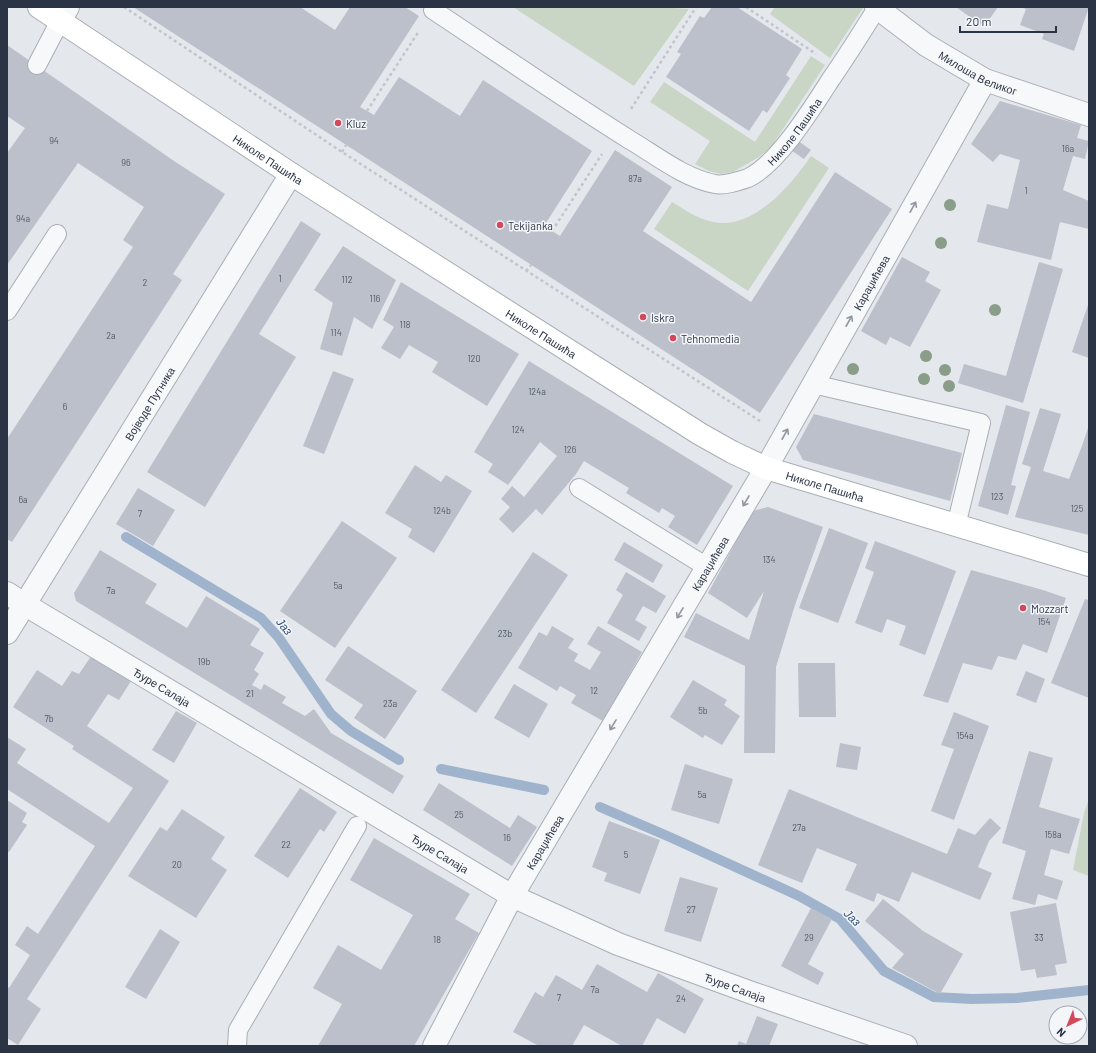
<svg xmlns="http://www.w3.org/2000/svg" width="1096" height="1053" viewBox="0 0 1096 1053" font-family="Barlow,sans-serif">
  <rect width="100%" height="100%" fill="#e4e7ec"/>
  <g fill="#c9d6c5">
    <polygon points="513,7 660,7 689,9 634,86"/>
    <polygon points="775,7 863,7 863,8 830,58 770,14"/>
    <polygon points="811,56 825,65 783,129 771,147 759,157 733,172 721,174 709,171 695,164 710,141 650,102 664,82 755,142"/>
    <path d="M811,156L829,168L748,291L654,229L672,202C685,210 698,219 713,222C754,230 791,185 811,156Z"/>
    <polygon points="1089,799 1089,876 1073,870 1084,813"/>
  </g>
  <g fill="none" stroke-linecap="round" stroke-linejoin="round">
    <g stroke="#9fb4cc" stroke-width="10">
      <polyline points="126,537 261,618 279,638 331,714 351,731 399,760"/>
      <polyline points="441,769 544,790"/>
      <polyline points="600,807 672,838 799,896 840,919 884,971 934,997 972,999 1017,998 1089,990"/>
    </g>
  </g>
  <g fill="#bbc0ca">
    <polygon points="133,7 300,7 335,30 350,7 405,7 419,16 360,107 374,115 399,77 460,116 483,80 592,151 544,226 560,236 615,150 672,187 643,231 751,302 835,172 892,209 760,413"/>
    <polygon points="712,7 737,7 802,49 786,75 790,78 767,113 763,110 749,131 666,77 681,54 677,52 700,16 704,18"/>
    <polygon points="956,7 998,7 984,27"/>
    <polygon points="1020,7 1089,7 1074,51 1042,39 1044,34 1020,25 1026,9"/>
    <polygon points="7,45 174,161 225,194 173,274 182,280 12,542 7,539 7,439 133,247 123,240 144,207 78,163 7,265 7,153 25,128 7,116"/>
    <polygon points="1000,101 1081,125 1077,138 1089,141 1085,159 1073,156 1063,190 1089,201 1089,229 1060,222 1051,260 977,242 987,204 1008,209 1020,160 1000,154 993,162 971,144"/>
    <polygon points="794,138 811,150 804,159 788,148"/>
    <polygon points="301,221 321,234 259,334 296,357 205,507 147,472"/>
    <polygon points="343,246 396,280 372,329 354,317 342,356 320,349 333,303 314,290"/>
    <polygon points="902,257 930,272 925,281 941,290 910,347 890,337 886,345 861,331"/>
    <polygon points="1039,262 1063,269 1023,403 958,383 964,364 1006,376"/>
    <polygon points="401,282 519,354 487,406 432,372 438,362 409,345 400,359 381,348 394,327 383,320"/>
    <polygon points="1089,302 1089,358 1072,352"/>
    <polygon points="529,361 733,486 697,545 668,527 675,516 662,508 659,513 626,493 629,488 584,461 576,474 542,515 536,509 513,533 499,519 510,507 501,499 512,486 524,497 557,456 540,442 508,485 488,472 493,464 474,452"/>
    <polygon points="333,371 354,379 324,454 303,446"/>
    <polygon points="1006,405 1030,412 1011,485 1016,486 1008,515 978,506"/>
    <polygon points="1040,408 1061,414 1043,471 1069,479 1082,446 1089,425 1089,535 1015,517 1031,467 1022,464"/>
    <polygon points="814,414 962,453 950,501 803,460 796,447"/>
    <polygon points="415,465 441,482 446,475 472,491 434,553 408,537 412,529 385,513"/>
    <polygon points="138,488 175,510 153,546 116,524"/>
    <polygon points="768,507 823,527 795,605 776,667 775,753 744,753 745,666 684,637 696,613 749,640 764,591 747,618 708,593 753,511"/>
    <polygon points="342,521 397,558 335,648 280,611"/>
    <polygon points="829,528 868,543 838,623 799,608"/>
    <polygon points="875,541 956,571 925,655 899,645 906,626 887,619 882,633 855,623 874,572 865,568"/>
    <polygon points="624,542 663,565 653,583 614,560"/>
    <polygon points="100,550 157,584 145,603 187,628 206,596 260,629 250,645 264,653 254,670 259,674 252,685 261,690 264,684 286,697 282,703 305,716 314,709 331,733 404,776 393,794 76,601 74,593"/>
    <polygon points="533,552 568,575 476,713 441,690"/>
    <polygon points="971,570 1043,590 1066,598 1047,653 1023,644 1016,660 998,656 992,670 963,663 948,703 923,696"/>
    <polygon points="626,572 666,596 656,613 643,606 635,620 647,627 639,641 607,623 623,595 616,590"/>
    <polygon points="1085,599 1089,600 1089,698 1051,683"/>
    <polygon points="552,626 574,639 568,648 578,654 574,661 590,670 601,652 587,644 598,626 642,652 603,721 571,703 576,695 560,686 557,691 518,668 539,632 547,636"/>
    <polygon points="348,646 417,691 385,739 354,718 363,705 325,680"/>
    <polygon points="92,655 131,681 119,700 108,694 87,726 169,781 27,999 41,1009 18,1045 7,1038 7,986 9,988 30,955 15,945 27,926 38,934 95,846 7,789 7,737 26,749 17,763 109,823 133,788 72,749 74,746 13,707 37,670 62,686 72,671 79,674"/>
    <polygon points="798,663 835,663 836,717 799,717"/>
    <polygon points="1026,671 1045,679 1036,703 1016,695"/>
    <polygon points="693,680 727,700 724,705 740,716 722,745 705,735 703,738 670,717"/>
    <polygon points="514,684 548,704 529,738 494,718"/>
    <polygon points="176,711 197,723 174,763 152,750"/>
    <polygon points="954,712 989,726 954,820 931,811 954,749 941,745"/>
    <polygon points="840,743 861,747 857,770 836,767"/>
    <polygon points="1029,751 1053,758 1039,807 1080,819 1069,854 1051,849 1044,875 1063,881 1057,900 1038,894 1035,905 1012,899 1026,851 1002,843"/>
    <polygon points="685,764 733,779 719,824 671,810"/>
    <polygon points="439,783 510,828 518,815 537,827 512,866 423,810"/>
    <polygon points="300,788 337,812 324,832 320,829 288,878 254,856"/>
    <polygon points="789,789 947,854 958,828 975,835 990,818 1001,828 989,841 978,867 992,873 980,900 912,872 899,902 877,893 874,902 845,890 857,864 817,848 802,883 758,865"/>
    <polygon points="7,800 27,813 22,822 27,825 9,852 7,851"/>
    <polygon points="182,809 225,837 211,859 227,870 196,918 128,876 160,827 167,831"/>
    <polygon points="609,821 660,840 640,894 604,881 607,873 592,867"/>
    <polygon points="374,838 470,894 455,919 479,933 414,1046 318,1046 342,1004 313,988 338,945 381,970 413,915 350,880"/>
    <polygon points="680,877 718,888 701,942 664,931"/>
    <polygon points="883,899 923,931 963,954 940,994 892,968 904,954 865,921"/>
    <polygon points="1056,903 1067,963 1055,965 1057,975 1037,978 1035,969 1021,971 1010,912"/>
    <polygon points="811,908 832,919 808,964 824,973 818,985 781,966"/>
    <polygon points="160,929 180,942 146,999 125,987"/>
    <polygon points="597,964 647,992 658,973 704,999 685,1034 657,1018 642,1046 622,1046 584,1025 572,1046 539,1046 513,1032 535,992 543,997 556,975 582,990"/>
    <polygon points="757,1016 778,1024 769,1046 737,1046 739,1041 746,1044"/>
  </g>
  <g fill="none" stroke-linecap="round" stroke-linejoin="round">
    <g stroke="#a9aeb7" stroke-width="20">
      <g id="lane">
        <path id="s1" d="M435,7L433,10C498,53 563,98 630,140C657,156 684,178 715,184C725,186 739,181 748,178C778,164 813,107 831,79C847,56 862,32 877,8"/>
        <polyline points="37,65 60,21"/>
        <polyline points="7,311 57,234"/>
        <polyline points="813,384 981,423 956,526"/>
        <polyline points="579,488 707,567"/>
        <polyline points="237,1046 238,1030 357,826"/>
      </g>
    </g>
    <g stroke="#a9aeb7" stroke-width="24">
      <g id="street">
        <path id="s2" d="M876,7L926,45L985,80L1089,115"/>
        <polyline points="60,21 68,7"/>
        <path id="s3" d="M7,593L24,604L512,896L618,944L752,993L906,1046"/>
        <path id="s4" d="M7,633L291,174"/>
        <path id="s5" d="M434,1046L512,896L766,468L985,80"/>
      </g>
    </g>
    <g stroke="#a9aeb7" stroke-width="24">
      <g id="secondary">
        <path id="s6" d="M39,7L291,174L700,434L732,452L766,468L1089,565"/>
      </g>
    </g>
    <g stroke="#c2c5cb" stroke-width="2.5" stroke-dasharray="3 3" stroke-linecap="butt">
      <polyline points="124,7 342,152 760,421"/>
      <polyline points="746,7 816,54"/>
      <polyline points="631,109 696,7"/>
      <polyline points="367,111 419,31"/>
      <polyline points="342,152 346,145"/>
      <polyline points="552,231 602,154"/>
      <polyline points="526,271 531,265"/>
    </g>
    <use href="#lane" stroke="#f7f8fa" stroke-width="18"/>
    <use href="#street" stroke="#f7f8fa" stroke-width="22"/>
    <use href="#secondary" stroke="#fff" stroke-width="22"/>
  </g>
  <g fill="#899d89">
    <circle cx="950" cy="205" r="6"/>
    <circle cx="941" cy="243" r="6"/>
    <circle cx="995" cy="310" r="6"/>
    <circle cx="926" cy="356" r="6"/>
    <circle cx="853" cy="369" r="6"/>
    <circle cx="945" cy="370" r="6"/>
    <circle cx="924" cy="379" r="6"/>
    <circle cx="949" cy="386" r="6"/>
  </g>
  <defs><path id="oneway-shaft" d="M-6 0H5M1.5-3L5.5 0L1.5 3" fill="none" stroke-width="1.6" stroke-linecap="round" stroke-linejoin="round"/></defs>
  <g stroke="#9196a0">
    <use href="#oneway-shaft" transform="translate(913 207) rotate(-61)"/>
    <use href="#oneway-shaft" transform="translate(849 321) rotate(-61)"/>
    <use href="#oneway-shaft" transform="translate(785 434) rotate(-61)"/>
    <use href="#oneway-shaft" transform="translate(746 501) rotate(121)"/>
    <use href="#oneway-shaft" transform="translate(680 613) rotate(121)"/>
    <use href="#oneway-shaft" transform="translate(613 725) rotate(121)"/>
  </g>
  <g fill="#d1495b" stroke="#f4f6f9" stroke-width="1.5">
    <circle cx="338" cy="123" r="4"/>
    <circle cx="500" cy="225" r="4"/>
    <circle cx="643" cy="317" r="4"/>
    <circle cx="673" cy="338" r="4"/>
    <circle cx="1023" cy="608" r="4"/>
  </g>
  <g text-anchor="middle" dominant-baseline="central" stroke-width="3" stroke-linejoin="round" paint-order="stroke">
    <g font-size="9" fill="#4f5766">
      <text x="54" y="140">94</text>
      <text x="1068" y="148">16a</text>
      <text x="126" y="162">96</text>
      <text x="635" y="178">87a</text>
      <text x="1026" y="190">1</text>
      <text x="23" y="218">94a</text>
      <text x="280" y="278">1</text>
      <text x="347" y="279">112</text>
      <text x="145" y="282">2</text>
      <text x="375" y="298">116</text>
      <text x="405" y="324">118</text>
      <text x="336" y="332">114</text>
      <text x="111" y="335">2a</text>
      <text x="474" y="358">120</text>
      <text x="537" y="391">124a</text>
      <text x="65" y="406">6</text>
      <text x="518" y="429">124</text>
      <text x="570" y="449">126</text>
      <text x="997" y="496">123</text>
      <text x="23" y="499">6a</text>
      <text x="1077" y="508">125</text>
      <text x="442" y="510">124b</text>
      <text x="140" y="513">7</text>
      <text x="769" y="559">134</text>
      <text x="338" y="585">5a</text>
      <text x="111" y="590">7a</text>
      <text x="1044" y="621">154</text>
      <text x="505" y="633">23b</text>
      <text x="204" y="661">19b</text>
      <text x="594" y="690">12</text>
      <text x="250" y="693">21</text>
      <text x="390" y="703">23a</text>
      <text x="703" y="710">5b</text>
      <text x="49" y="718">7b</text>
      <text x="965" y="735">154a</text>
      <text x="702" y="794">5a</text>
      <text x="459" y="814">25</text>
      <text x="799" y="827">27a</text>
      <text x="1053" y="834">158a</text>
      <text x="507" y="837">16</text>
      <text x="286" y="844">22</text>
      <text x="626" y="854">5</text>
      <text x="177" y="864">20</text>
      <text x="691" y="909">27</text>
      <text x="809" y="937">29</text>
      <text x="1039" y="937">33</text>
      <text x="437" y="939">18</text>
      <text x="595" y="989">7a</text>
      <text x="559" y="997">7</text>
      <text x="681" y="998">24</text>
    </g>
    <g font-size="11" fill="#2b3445" stroke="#f4f6f9">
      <text stroke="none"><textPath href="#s2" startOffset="122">Милоша Великог</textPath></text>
      <text stroke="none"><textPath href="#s1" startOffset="436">Николе Пашића</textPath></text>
      <text stroke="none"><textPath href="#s6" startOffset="275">Николе Пашића</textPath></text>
      <text stroke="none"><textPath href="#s5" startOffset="880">Караџићева</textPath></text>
      <text stroke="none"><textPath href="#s6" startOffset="599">Николе Пашића</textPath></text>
      <text stroke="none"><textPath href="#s4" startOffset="270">Војводе Путника</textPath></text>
      <text stroke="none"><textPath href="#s6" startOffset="923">Николе Пашића</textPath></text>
      <text stroke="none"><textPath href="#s5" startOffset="556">Караџићева</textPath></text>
      <text stroke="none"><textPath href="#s3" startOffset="181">Ђуре Салаја</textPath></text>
      <text stroke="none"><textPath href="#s5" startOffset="232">Караџићева</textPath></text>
      <text stroke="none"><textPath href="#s3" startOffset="505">Ђуре Салаја</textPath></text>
      <text stroke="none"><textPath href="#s3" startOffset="830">Ђуре Салаја</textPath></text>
    </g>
    <g font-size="11" fill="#2b3445" stroke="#f4f6f9" text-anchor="start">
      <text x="346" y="123">Kluz</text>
      <text x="508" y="225">Tekijanka</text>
      <text x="651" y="317">Iskra</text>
      <text x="681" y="338">Tehnomedia</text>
      <text x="1031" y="608">Mozzart</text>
    </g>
    <g font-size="12" font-style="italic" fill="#34527a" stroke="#f4f6f9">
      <text transform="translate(285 626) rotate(50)">Јаз</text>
      <text transform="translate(853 917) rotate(45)">Јаз</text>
    </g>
  </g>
  <rect width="1096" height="1053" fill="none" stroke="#2b3445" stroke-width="16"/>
  <g transform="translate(1068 1025) rotate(223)"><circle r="19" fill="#f4f6f9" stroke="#a4a8b1"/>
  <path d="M0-3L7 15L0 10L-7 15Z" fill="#d1495b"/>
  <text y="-6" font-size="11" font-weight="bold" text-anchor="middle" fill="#2b3445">N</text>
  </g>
  <path d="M960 26v6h96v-6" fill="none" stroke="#2b3445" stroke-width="2"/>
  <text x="966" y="26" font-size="12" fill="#2b3445" stroke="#f4f6f9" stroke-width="3" paint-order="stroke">20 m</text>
</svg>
